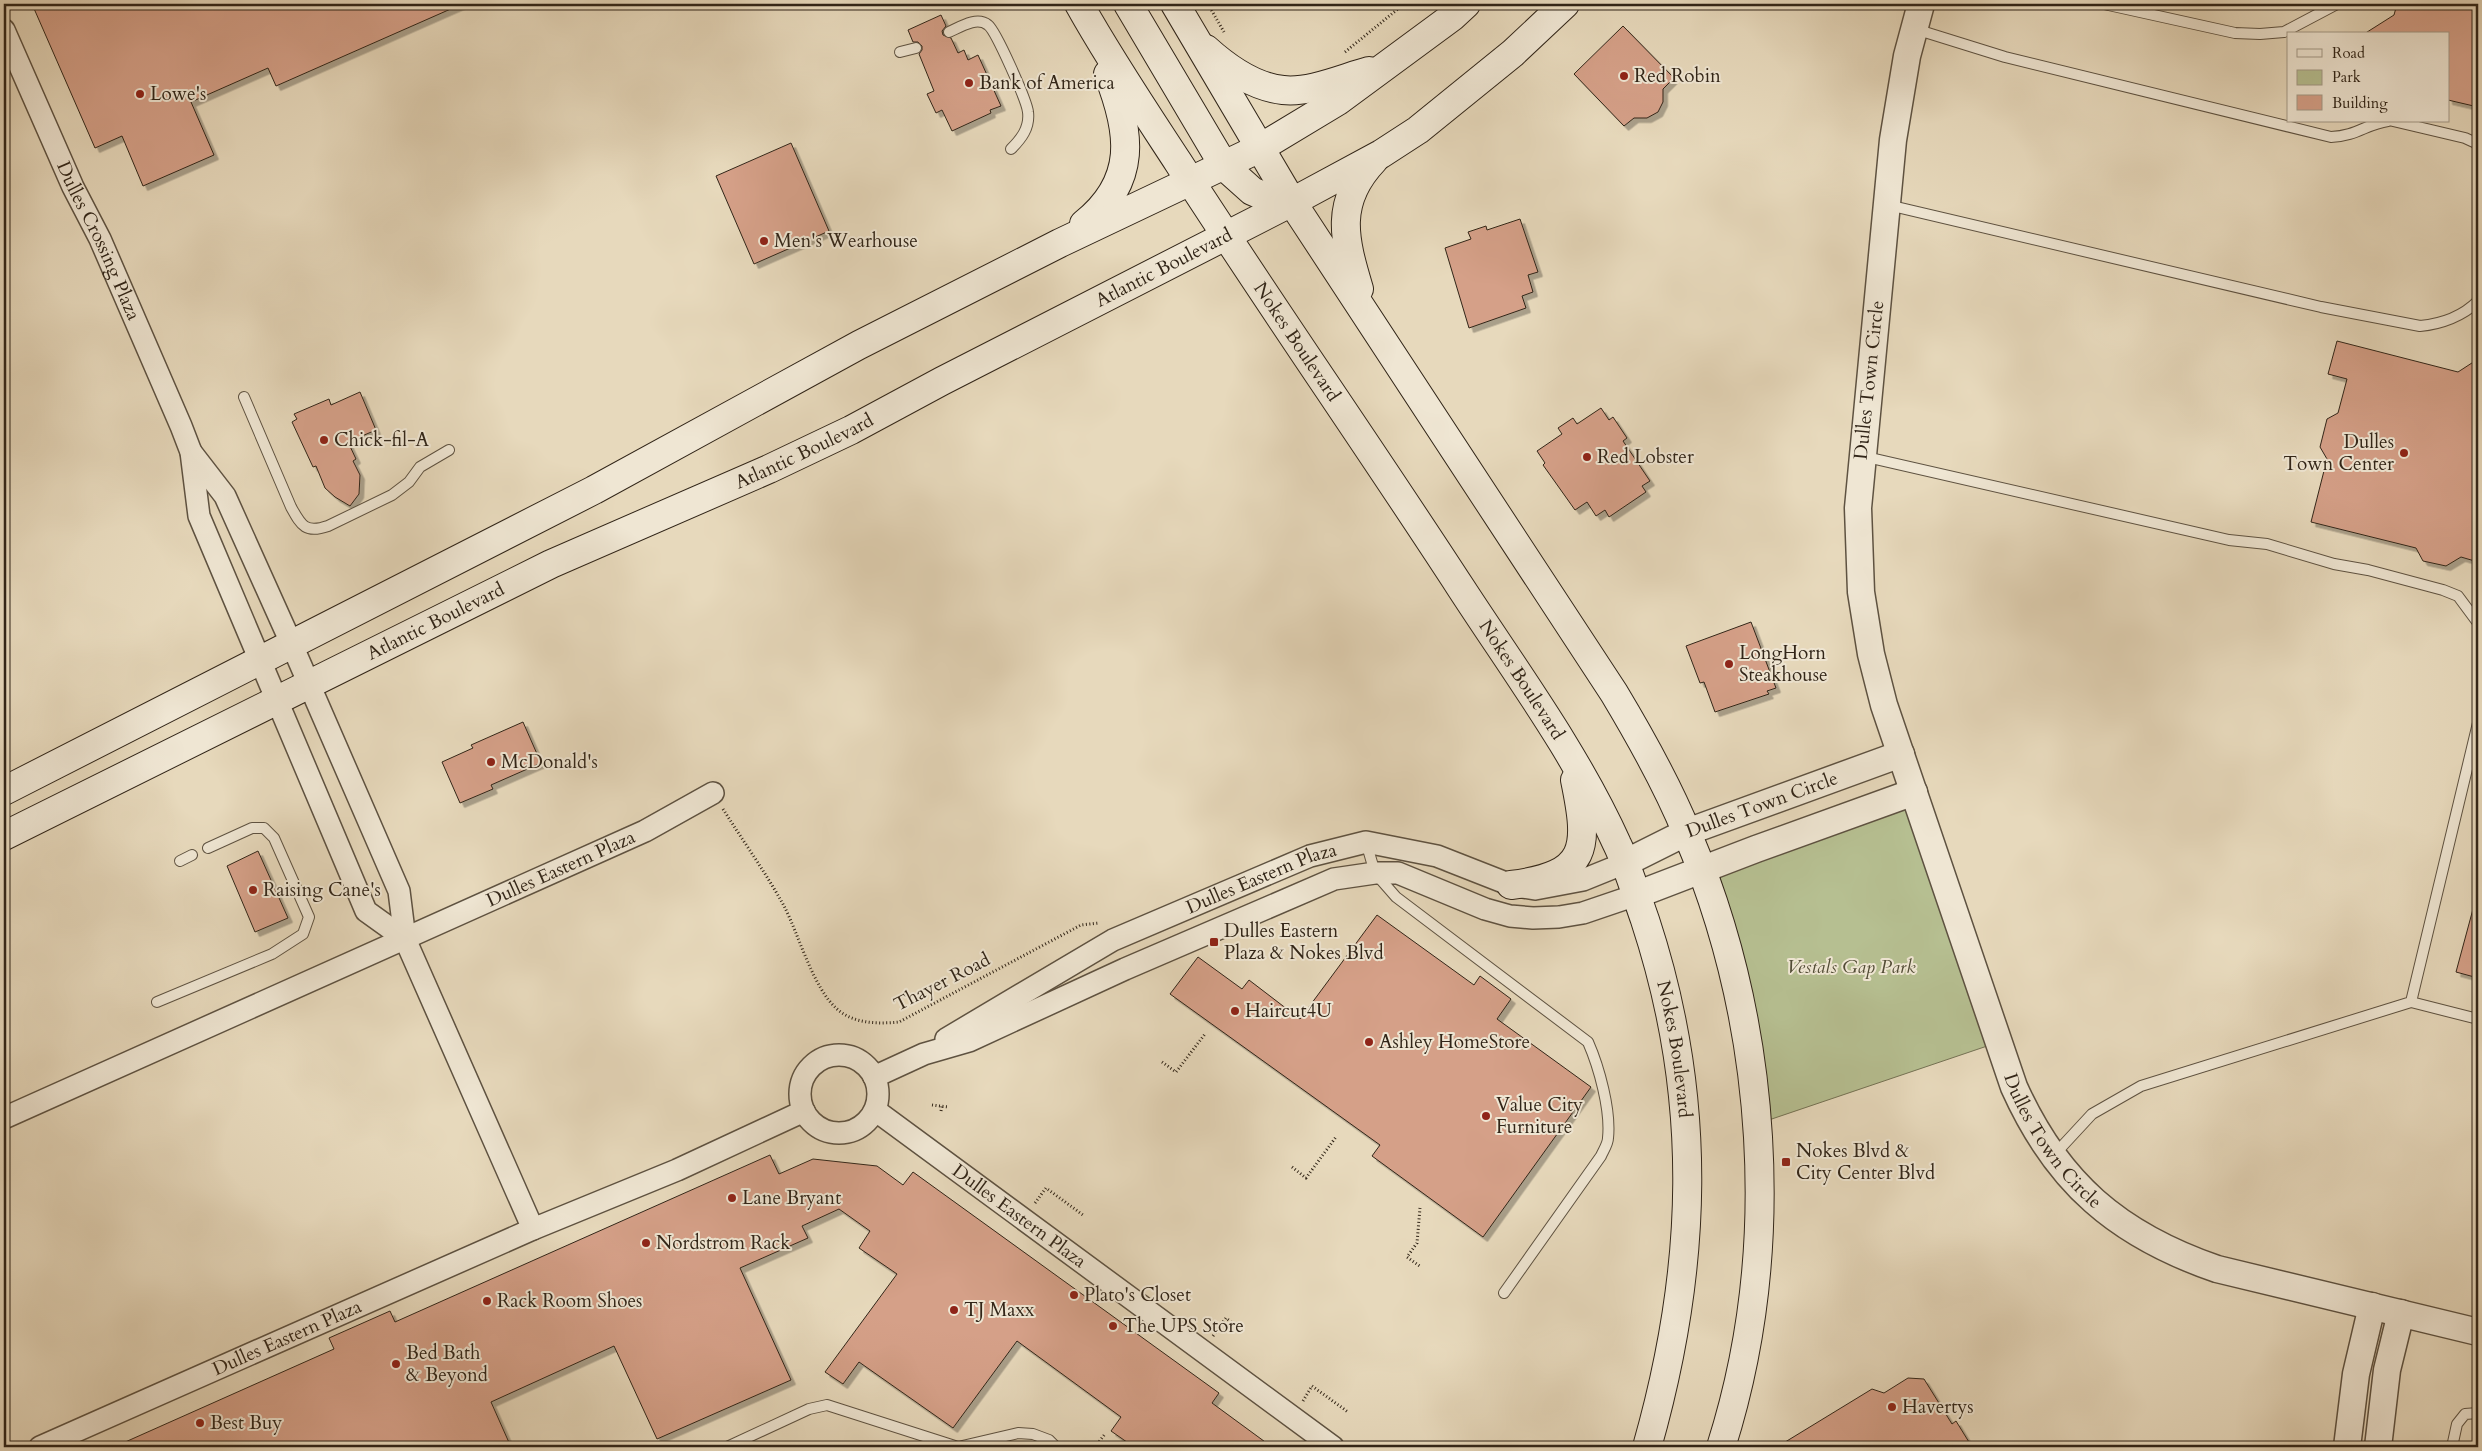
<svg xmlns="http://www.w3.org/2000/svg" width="2482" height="1451" viewBox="0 0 2482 1451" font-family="Cardo,serif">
  <defs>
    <filter id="shadow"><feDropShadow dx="4.5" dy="4.5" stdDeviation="0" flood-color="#0004"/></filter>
  </defs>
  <rect width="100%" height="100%" fill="#e7d9bc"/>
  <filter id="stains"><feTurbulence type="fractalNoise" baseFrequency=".004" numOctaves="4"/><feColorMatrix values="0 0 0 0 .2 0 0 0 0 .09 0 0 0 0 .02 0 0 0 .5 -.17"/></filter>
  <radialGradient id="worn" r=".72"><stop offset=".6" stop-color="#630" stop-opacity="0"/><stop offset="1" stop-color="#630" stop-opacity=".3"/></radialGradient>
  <polygon fill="#b6bf91" stroke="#747254" points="1914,792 1999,1042 1757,1124 1702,870"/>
  <g fill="#d5a088" stroke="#312518" filter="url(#shadow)">
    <polygon points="32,4 462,4 276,86 268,68 191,102 214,155 143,186 122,136 95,148"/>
    <polygon points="2397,4 2478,4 2478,107 2448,100 2448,34 2364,34 2394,15"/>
    <polygon points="941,15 946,26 942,31 943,35 951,38 958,53 964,50 968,60 978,55 1001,106 990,110 991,113 952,131 942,110 936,113 927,94 934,91 919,54 922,50 922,46 918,42 913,42 908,30"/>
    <polygon points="1623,26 1674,78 1663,89 1663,102 1658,112 1647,118 1634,118 1624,126 1574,74"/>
    <polygon points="791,143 829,231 754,264 716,176"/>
    <polygon points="1520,219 1538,272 1528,275 1533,292 1522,296 1526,308 1469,328 1445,248 1471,239 1468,232 1486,226 1487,230"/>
    <polygon points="2337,341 2458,372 2478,359 2478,562 2461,557 2446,566 2423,561 2416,548 2311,522 2327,459 2320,447 2327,419 2338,413 2347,379 2328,374"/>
    <polygon points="360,392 376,430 348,442 356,459 353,461 360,475 359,494 350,506 335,497 325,488 316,466 313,467 292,422 297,419 294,414 329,399 331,405"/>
    <polygon points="1601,408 1609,420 1613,417 1627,438 1623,441 1650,481 1642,486 1646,492 1609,517 1605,510 1596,516 1587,502 1575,510 1543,465 1545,463 1537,451 1562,434 1558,428 1573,418 1577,424"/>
    <polygon points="1751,622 1776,688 1767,691 1769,694 1715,712 1704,682 1700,683 1686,646"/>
    <polygon points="523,722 541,763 491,785 493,789 460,803 442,762 473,748 471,745"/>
    <polygon points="258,851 288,918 255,932 227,866"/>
    <polygon points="2473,909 2478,910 2478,978 2456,972"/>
    <polygon points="1377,915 1474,985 1480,976 1511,999 1497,1019 1591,1087 1483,1237 1372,1156 1380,1145 1170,994 1198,957 1242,989 1249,980 1300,1019"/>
    <polygon points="770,1155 779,1174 813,1159 877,1166 903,1185 913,1172 1219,1393 1212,1403 1272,1447 1134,1447 1111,1431 1121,1417 1017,1341 953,1428 859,1362 843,1384 825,1372 897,1274 859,1248 870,1231 839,1209 802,1226 808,1238 740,1268 791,1380 657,1439 614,1346 491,1402 511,1447 114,1447 334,1349 329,1338 390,1311 395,1322"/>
    <polygon points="1908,1378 1924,1379 1952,1424 1956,1421 1972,1447 1777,1447 1872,1389 1884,1393"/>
  </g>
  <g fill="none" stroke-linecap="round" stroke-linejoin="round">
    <g stroke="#5e5241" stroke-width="12">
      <g id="service">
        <polyline points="2104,4 2235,33 2260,34 2284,32 2337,4"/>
        <path d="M1915,29L2005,57L2331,137C2357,136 2366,124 2388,121"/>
        <path d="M949,32C960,27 977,16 988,25C996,31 1027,101 1028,112C1030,128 1021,139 1011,149"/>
        <polyline points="900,52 916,48"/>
        <polyline points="2393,121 2465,138 2478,144"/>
        <path d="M1888,205L2321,307L2420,326C2441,324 2463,316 2478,301"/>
        <path d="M244,397L291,507C301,525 305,534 328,526L392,495L409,482L420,467L449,450"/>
        <polyline points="1862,456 2229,540 2267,544 2334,564 2368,570 2443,590 2458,596 2478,623"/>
        <path d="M1366,842L1375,873L1396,897L1588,1042C1599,1067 1611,1110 1608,1138C1608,1144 1603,1151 1601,1156L1504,1293"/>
        <polyline points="180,861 192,855"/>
        <polyline points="157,1002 272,954 303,934 309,917 274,838 264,828 252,828 208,848"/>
        <polyline points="2411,1002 2478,1019"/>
        <polyline points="2054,1155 2092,1114 2141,1086 2411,1002 2478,723"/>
        <polyline points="727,1447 809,1409 827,1405 958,1447 1018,1433 1033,1434 1049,1440 1056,1447"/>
        <polyline points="2452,1447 2457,1424 2465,1414 2478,1413"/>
      </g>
    </g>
    <g stroke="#5e5241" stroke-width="24">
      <g id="minor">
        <path id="s1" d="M4,30L73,187L100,239L181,426L191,452L199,516L366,911L405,939"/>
        <polyline points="191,452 225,496 292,645 399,891 405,939 533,1229 677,1170 804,1111"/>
        <path id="s2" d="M946,1039L1113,940L1310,856L1366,842L1437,856L1511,885L1535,889L1583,880L1625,863"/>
        <circle cx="839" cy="1094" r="39"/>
        <polyline points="874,1077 924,1054 969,1041 1125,969 1334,879 1375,873 1398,873 1485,909 1510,916 1533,918 1559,917 1583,913 1636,895"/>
        <path id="s3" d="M875,1110L1333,1447"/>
        <path id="s4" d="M4,1118L645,831L713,793"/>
        <path id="s5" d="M40,1447L533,1229"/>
      </g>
    </g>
    <g stroke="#5e5241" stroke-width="29">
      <g id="tertiary">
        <path id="s6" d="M1921,4L1907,56L1893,140L1858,508L1861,592L1871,654L1884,705L2014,1087C2057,1183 2118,1235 2217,1269L2478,1332"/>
        <path id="s7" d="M1625,863L1687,832L1901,754"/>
        <polyline points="1636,895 1756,849 1914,792"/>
        <polyline points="2347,1447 2356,1374 2372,1306"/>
        <polyline points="2378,1447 2387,1370 2401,1313"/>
      </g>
    </g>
    <g stroke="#312518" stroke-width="30">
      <g id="secondary">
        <path id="s8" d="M1079,4C1109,58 1144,110 1178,162C1270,305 1368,445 1461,588C1515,671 1576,753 1617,844C1629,869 1636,895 1645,920C1704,1099 1698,1268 1647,1447"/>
        <polyline points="1128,4 1224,166 1252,191 1277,202 1292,202"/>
        <path d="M1175,4L1292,202L1614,693C1641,738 1667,784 1687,833C1768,1023 1784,1249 1721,1447"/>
        <path d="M1206,49C1227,68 1254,87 1283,90C1310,93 1343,78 1369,71"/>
        <path d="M1084,224C1138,181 1131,132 1108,74"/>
        <path d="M1359,289C1344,239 1334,202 1374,160"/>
        <polyline points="4,791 594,490 859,345 1060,243 1260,148 1338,101 1452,17 1466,4"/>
        <path id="s9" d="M4,836L551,564L769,469L851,430L942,381L1292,202L1381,154L1418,130L1513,53L1565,4"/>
        <path d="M1511,885C1589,875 1589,848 1575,780"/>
      </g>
    </g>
    <g stroke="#312518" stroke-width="3" stroke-dasharray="1 2.5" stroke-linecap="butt">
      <polyline points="1208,4 1224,32"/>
      <polyline points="1345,52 1404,4"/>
      <path d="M723,809C743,841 766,873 784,906C799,935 813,988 837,1009C854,1024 878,1024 899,1022L1081,925L1099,923"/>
      <polyline points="1162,1062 1176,1072 1205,1034"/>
      <polyline points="932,1105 948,1107"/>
      <polyline points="941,1111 942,1106"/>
      <polyline points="1292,1167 1306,1178 1336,1137"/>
      <polyline points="1035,1203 1046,1188 1083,1215"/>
      <polyline points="1420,1208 1417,1243 1407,1257 1421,1267"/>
      <polyline points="1213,1336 1226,1318 1240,1329"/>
      <polyline points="1303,1401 1312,1386 1348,1412"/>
      <polyline points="1095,1447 1105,1434"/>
    </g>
    <use href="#service" stroke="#efe6d3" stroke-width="10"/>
    <use href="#minor" stroke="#efe6d3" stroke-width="21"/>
    <use href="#tertiary" stroke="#efe6d3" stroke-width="26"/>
    <use href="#secondary" stroke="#efe6d3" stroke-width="28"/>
  </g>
  <g fill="#8f2418" stroke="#efe6d3" stroke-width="2">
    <circle cx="1624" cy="76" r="5"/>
    <circle cx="969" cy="83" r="5"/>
    <circle cx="140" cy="94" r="5"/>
    <circle cx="764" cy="241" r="5"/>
    <circle cx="324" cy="440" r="5"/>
    <circle cx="2404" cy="453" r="5"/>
    <circle cx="1587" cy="457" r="5"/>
    <circle cx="1729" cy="664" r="5"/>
    <circle cx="491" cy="762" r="5"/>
    <circle cx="253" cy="890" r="5"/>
    <rect x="1209" y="937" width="10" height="10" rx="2.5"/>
    <circle cx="1235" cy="1011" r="5"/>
    <circle cx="1369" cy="1042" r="5"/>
    <circle cx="1486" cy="1116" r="5"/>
    <rect x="1781" y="1157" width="10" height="10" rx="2.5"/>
    <circle cx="732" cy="1198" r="5"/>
    <circle cx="646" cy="1243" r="5"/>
    <circle cx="1074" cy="1295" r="5"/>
    <circle cx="487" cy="1301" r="5"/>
    <circle cx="954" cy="1310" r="5"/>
    <circle cx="1113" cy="1326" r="5"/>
    <circle cx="396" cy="1364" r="5"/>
    <circle cx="1892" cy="1407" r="5"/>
    <circle cx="200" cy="1423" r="5"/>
  </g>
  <g text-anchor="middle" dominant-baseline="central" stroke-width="4" stroke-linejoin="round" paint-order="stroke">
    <g font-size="19" fill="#312518" stroke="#efe6d3" text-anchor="start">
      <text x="1634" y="76">Red Robin</text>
      <text x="979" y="83">Bank of America</text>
      <text x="150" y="94">Lowe's</text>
      <text x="774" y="241">Men's Wearhouse</text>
      <text x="334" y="440">Chick-fil-A</text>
      <text x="2394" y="442" text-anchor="end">Dulles<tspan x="2394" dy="22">Town Center</tspan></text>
      <text x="1597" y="457">Red Lobster</text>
      <text x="1739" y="653">LongHorn<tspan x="1739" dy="22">Steakhouse</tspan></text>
      <text x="501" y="762">McDonald's</text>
      <text x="263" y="890">Raising Cane's</text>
      <text x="1224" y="931">Dulles Eastern<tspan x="1224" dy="22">Plaza &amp; Nokes Blvd</tspan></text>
      <text x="1245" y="1011">Haircut4U</text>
      <text x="1379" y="1042">Ashley HomeStore</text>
      <text x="1496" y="1105">Value City<tspan x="1496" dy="22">Furniture</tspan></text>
      <text x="1796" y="1151">Nokes Blvd &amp;<tspan x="1796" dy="22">City Center Blvd</tspan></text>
      <text x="742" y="1198">Lane Bryant</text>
      <text x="656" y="1243">Nordstrom Rack</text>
      <text x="1084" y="1295">Plato's Closet</text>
      <text x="497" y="1301">Rack Room Shoes</text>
      <text x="964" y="1310">TJ Maxx</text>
      <text x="1123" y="1326">The UPS Store</text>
      <text x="406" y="1353">Bed Bath<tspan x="406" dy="22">&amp; Beyond</tspan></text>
      <text x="1902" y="1407">Havertys</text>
      <text x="210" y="1423">Best Buy</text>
    </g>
    <g font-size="19" fill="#312518" stroke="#efe6d3">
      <text stroke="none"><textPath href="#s1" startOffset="231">Dulles Crossing Plaza</textPath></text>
      <text stroke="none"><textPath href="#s9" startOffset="1292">Atlantic Boulevard</textPath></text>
      <text stroke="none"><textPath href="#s8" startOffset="402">Nokes Boulevard</textPath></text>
      <text transform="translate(1869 380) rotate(-84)">Dulles Town Circle</text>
      <text stroke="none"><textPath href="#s9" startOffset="888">Atlantic Boulevard</textPath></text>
      <text stroke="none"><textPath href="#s9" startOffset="482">Atlantic Boulevard</textPath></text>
      <text stroke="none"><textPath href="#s8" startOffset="808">Nokes Boulevard</textPath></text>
      <text stroke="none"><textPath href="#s7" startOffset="149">Dulles Town Circle</textPath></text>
      <text stroke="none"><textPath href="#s4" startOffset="610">Dulles Eastern Plaza</textPath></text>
      <text stroke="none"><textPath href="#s2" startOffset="355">Dulles Eastern Plaza</textPath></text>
      <text transform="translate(942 982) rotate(-27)">Thayer Road</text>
      <text stroke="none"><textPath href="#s8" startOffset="1212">Nokes Boulevard</textPath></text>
      <text stroke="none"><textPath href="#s6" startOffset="1178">Dulles Town Circle</textPath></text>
      <text stroke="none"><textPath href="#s3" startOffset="179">Dulles Eastern Plaza</textPath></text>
      <text stroke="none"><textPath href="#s5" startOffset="270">Dulles Eastern Plaza</textPath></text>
    </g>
    <g font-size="19" font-style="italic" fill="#524c36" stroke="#efe6d3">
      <text x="1851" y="967">Vestals Gap Park</text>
    </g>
  </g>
  <rect width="2482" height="1451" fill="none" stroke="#e7d9bc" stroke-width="20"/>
  <rect x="5" y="5" width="2472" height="1441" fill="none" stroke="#312518" stroke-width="2.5"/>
  <rect x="10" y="10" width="2462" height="1431" fill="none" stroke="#312518"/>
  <rect x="2287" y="32" width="162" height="90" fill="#efe6d3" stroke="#a39988"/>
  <rect x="2297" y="49" width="25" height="8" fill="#efe6d3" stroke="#a39988"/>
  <text x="2332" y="58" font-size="15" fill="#312518">Road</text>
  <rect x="2297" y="70" width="25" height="15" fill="#b6bf91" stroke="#a39988"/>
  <text x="2332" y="82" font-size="15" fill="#312518">Park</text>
  <rect x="2297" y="95" width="25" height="15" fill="#d5a088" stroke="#a39988"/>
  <text x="2332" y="108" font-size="15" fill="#312518">Building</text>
  <rect width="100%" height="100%" filter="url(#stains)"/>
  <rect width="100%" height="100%" fill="url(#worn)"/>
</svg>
